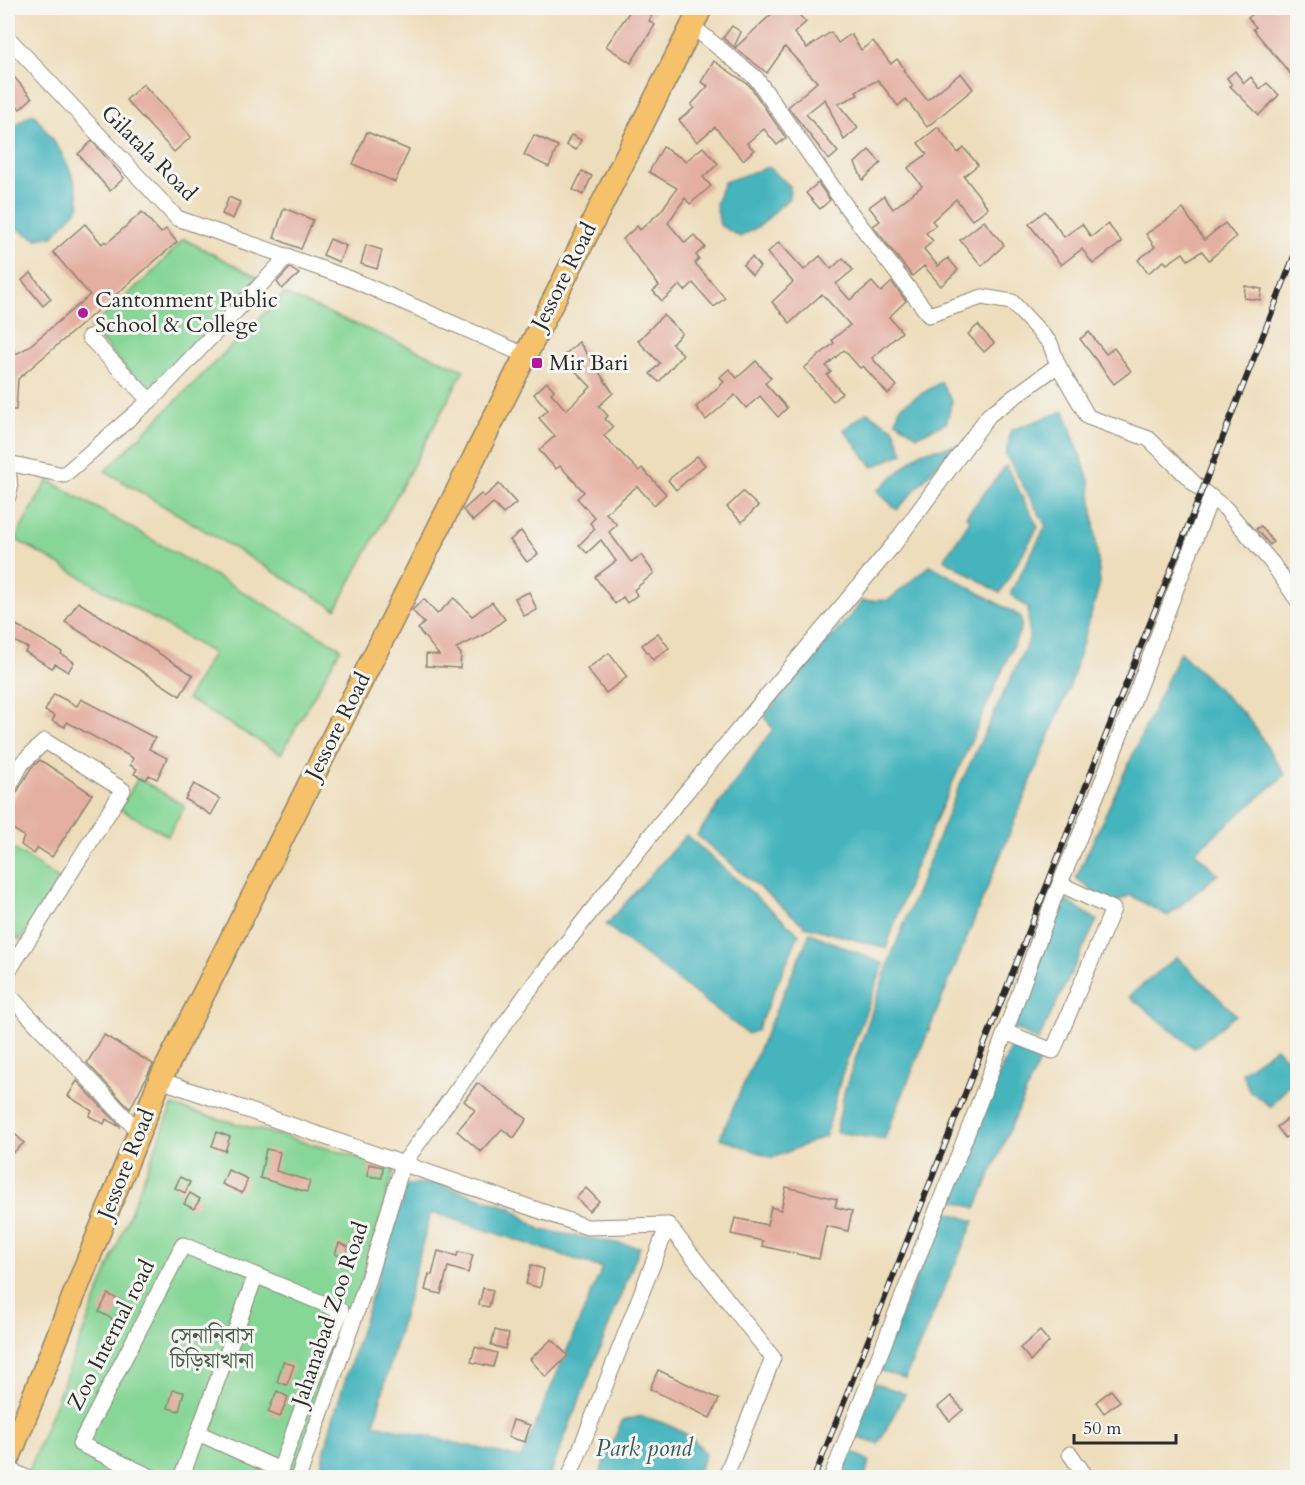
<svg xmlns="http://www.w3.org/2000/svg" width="1305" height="1485" viewBox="0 0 1305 1485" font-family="Cardo,'Noto Serif Bengali',serif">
  <rect width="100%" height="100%" fill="#f6f6f2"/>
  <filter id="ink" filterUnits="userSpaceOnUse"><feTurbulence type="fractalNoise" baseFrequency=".0167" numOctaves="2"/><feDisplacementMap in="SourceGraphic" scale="12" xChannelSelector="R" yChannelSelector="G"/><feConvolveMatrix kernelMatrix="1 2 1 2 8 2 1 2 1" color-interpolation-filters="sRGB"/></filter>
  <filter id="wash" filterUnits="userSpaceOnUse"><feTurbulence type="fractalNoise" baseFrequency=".008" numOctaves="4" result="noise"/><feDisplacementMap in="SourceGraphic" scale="24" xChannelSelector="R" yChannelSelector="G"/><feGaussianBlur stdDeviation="1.35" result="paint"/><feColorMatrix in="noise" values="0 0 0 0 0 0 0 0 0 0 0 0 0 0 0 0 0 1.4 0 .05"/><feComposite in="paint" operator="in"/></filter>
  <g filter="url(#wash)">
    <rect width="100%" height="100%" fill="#edb"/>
    <g fill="#86d696" stroke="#588060" stroke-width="1.5">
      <polygon points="184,239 257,277 153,398 90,328 151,274"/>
      <polygon points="284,294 464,370 336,609 105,471"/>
      <polygon points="48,480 341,648 281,754 187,699 213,653 15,539"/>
      <polygon points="138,778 185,806 168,836 120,809"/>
      <polygon points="8,845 60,880 20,940 8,932"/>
      <polygon points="172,1106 395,1167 305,1477 26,1478"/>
    </g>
    <g fill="#45b4bd" stroke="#387074" stroke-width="1.5" fill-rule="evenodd">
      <path d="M33,113C56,143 75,168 80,206L53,236L36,239L14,227L8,214V130Z"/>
      <polygon points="768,167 790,186 789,198 761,225 740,237 720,225 716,204 724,182"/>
      <polygon points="941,382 952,401 946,423 917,436 896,421 900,407"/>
      <polygon points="1064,411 1090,483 1100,583 1071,683 884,1140 836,1132 845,1089 892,954 957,791 1029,640 1028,608 1010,594 1046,526 1006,455 1011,430"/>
      <polygon points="867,412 894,429 903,453 873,467 844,430"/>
      <polygon points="954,446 897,510 877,491 921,452"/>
      <polygon points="1006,466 1038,527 1000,593 944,559 970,521 966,516"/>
      <polygon points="930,565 1020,616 1022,626 912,874 886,948 805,926 697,835 773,729 764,716 863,601 889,600"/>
      <polygon points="1180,652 1250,720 1285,775 1195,852 1218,874 1168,916 1130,895 1110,905 1076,878"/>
      <polygon points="686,835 799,934 757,1030 748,1034 606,925"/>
      <polygon points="1062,898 1097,920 1038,1041 1010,1026"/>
      <polygon points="810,933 884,964 842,1074 826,1136 773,1158 720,1138"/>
      <polygon points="1177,957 1236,1015 1194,1048 1129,996"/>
      <polygon points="1013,1043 1041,1057 976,1208 945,1198"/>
      <polygon points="1276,1048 1297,1070 1297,1075 1271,1107 1249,1090 1242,1072"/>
      <path d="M435,1183L511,1208L541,1230L640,1247L549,1477L318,1478L332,1422L407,1185ZM431,1212L602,1268L521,1458L374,1424Z"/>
      <polygon points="944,1211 974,1221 905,1378 878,1370"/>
      <polygon points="875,1383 905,1394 878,1444 855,1437"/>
      <path d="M642,1416C666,1424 692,1431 705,1454L697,1477H598L622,1421Z"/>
      <polygon points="848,1449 869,1461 865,1477 836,1478"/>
    </g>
    <g id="blocks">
      <g fill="#e4afa1">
        <polygon points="632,8 656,8 649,21 655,25 631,63 606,46"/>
        <polygon points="778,8 792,8 806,22 794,33 807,48 831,32 838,43 851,34 861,50 873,41 891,64 897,59 905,69 903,70 927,100 961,73 973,89 927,127 906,99 898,106 878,80 856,91 858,95 838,104 858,128 844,140 825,99 806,114 838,152 829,160 788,107 817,82 785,47 767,73 735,48"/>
        <polygon points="1260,8 1290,8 1298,18 1298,26 1292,31 1298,38 1298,83 1253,29 1256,27 1248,18"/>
        <polygon points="732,26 741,32 734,47 723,38"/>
        <polygon points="714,61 749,85 786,138 777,145 764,129 747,143 754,150 743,160 715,127 697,142 679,120 694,108 691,105 708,86 701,82"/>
        <polygon points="8,70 32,98 20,109 8,95"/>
        <polygon points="1235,71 1244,83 1251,77 1260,89 1267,83 1279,95 1259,115 1230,86 1232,85 1227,78"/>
        <polygon points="143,84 191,137 174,152 126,100"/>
        <polygon points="938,127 958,153 964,148 978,165 964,176 988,208 972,220 956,199 932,221 936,225 926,233 933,241 924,249 938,266 948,258 958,270 941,286 924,266 912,276 873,226 880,221 869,207 884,196 893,209 922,186 908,168 927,154 918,143"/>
        <polygon points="367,132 409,150 395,182 353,164"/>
        <polygon points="534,135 558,146 549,167 524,155"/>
        <polygon points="571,135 581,140 576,150 566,145"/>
        <polygon points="92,141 124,178 110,191 78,154"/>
        <polygon points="663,147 686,161 703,147 718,164 703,177 711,186 690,204 685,198 668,223 685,243 694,235 705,247 696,255 699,259 695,263 725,298 714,307 693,283 685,291 680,285 662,301 653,291 659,286 623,239 637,226 640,230 661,211 677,188 649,172"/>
        <polygon points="869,150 881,163 863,180 855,163"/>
        <polygon points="582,171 592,176 583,195 573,190"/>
        <polygon points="818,183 830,200 820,209 806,193"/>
        <polygon points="229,197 240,202 233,219 222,214"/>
        <polygon points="284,208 313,220 301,249 274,238"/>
        <polygon points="1183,209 1204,240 1225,223 1236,237 1209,260 1202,251 1188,260 1183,253 1167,264 1164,261 1148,273 1138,260 1155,247 1146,234"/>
        <polygon points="1045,211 1064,237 1082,224 1091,237 1108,224 1122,242 1093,264 1082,249 1061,265 1029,224"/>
        <polygon points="142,212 161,233 166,229 177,242 18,379 16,410 8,410 8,341 16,354 27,348 90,295 53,252 85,224 102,244 105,241 107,243"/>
        <polygon points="984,221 1004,245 982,266 960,240"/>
        <polygon points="330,239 346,246 339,262 323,255"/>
        <polygon points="779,242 804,270 820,256 831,269 843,258 853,270 836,284 850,300 872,282 881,292 892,282 906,301 889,317 902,332 872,358 897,386 888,394 863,366 860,368 844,350 826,366 831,372 827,375 842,393 833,401 804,368 834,343 832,340 850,325 822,294 790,323 772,302 793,282 767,253"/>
        <polygon points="366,245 382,250 377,269 361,264"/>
        <polygon points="752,257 760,267 752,275 743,265"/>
        <polygon points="290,268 299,274 282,289 277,282"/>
        <polygon points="31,273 51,299 43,306 22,280"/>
        <polygon points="1245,286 1262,289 1260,300 1244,298"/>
        <polygon points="663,315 682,333 672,344 683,354 659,382 650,374 660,363 638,341"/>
        <polygon points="978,325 994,343 984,352 968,334"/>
        <polygon points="1089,332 1106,354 1114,348 1131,371 1114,384 1080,339"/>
        <polygon points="579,342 613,393 599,406 608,416 605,419 613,427 604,436 639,471 642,468 666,494 654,505 637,486 606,513 617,525 609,532 631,562 641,555 654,573 634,590 637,595 627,603 623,597 615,604 595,577 616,561 601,540 587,553 579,545 595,529 590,523 595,518 577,498 584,492 560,466 556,469 539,450 555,436 539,418 548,410 534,394 547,382 554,390 551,393 566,410 591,387 562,357"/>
        <polygon points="756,361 771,378 765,383 787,408 778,417 760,396 746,408 735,395 706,420 696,407 724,382 720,377 729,369 737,378"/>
        <polygon points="697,456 705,465 676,490 668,480"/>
        <polygon points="499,484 516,503 503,514 493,503 473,521 463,510 481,494 484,497"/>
        <polygon points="743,492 758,506 742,522 727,507"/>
        <polygon points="1261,526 1273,542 1270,545 1256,529"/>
        <polygon points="521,531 538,554 527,562 510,540"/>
        <polygon points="529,592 537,610 524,616 515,598"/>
        <polygon points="454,598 472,616 492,602 505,619 484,635 456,648 461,654 460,668 426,666 426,654 439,655 418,629 424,623 412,610 424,599 437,614"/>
        <polygon points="78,602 193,675 180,696 65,622"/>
        <polygon points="8,620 62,652 61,654 74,662 68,672 55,664 52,668 25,652 28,648 8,638"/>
        <polygon points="658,633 669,648 653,660 642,645"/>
        <polygon points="609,653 627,677 606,693 587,669"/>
        <polygon points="54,694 77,706 81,699 155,738 149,749 167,758 157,779 149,775 146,780 134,774 137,769 130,765 133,758 67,722 65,727 52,721 55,716 45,711"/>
        <polygon points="40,760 92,794 52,857 38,848 34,854 21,845 24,836 8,826 8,808 31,768"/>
        <polygon points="194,784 220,799 211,815 185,799"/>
        <polygon points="104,1035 153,1064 130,1109 87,1063"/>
        <polygon points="77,1081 120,1126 120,1127 106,1119 104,1124 89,1116 92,1111 68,1096"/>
        <polygon points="477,1083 527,1119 514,1138 502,1129 481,1152 457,1131 475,1110 464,1101"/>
        <polygon points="1298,1111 1298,1128 1285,1138 1277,1127"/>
        <polygon points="217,1132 230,1137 225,1151 212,1146"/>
        <polygon points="16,1135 24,1143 8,1157 8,1142"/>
        <polygon points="266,1149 280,1152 276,1171 310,1181 307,1192 260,1178"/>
        <polygon points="369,1164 383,1167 382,1178 368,1176"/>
        <polygon points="228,1170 248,1179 242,1193 222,1184"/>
        <polygon points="180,1177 190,1182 185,1193 175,1188"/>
        <polygon points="786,1187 837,1199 835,1207 852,1211 848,1231 826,1226 819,1259 762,1246 763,1241 731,1234 735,1218 767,1225 771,1207 781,1210"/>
        <polygon points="586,1188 599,1201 589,1211 576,1198"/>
        <polygon points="190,1193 200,1199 194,1209 184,1204"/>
        <polygon points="339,1243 349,1247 345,1258 335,1254"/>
        <polygon points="438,1251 457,1256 458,1252 473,1255 468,1273 448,1267 441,1294 425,1290 429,1274 432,1275"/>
        <polygon points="531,1265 544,1269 540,1288 526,1284"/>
        <polygon points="483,1288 493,1290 489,1307 479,1305"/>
        <polygon points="108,1294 123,1302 114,1320 99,1312"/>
        <polygon points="495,1330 509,1334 505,1349 491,1345"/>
        <polygon points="1040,1331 1049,1342 1031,1361 1020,1348"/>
        <polygon points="552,1339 568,1356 546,1377 530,1359"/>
        <polygon points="475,1347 497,1353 493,1367 471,1362"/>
        <polygon points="283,1362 294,1365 287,1385 277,1382"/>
        <polygon points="658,1370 719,1399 710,1418 650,1389"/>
        <polygon points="173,1390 184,1392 179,1411 168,1408"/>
        <polygon points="1111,1390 1120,1401 1104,1413 1096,1402"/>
        <polygon points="277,1391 288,1397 280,1417 268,1412"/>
        <polygon points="951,1396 963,1410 950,1421 938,1407"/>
        <polygon points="513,1420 530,1425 525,1442 508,1437"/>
      </g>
    </g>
  </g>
  <g filter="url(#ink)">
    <use href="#blocks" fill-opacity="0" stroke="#8c8473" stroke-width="1.5"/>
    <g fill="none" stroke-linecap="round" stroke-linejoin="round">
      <g stroke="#8c8473" stroke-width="17">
        <g id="minor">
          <polyline points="692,26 756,78 848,209 929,315 982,297 1012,302 1050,343 1058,365 1088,417 1149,439 1201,490 1225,508 1272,563 1298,601"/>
          <polyline points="8,38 177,218 351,279 525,355"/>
          <polyline points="89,337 150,401"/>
          <polyline points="8,463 64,475 154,397 288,256"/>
          <polyline points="8,467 10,489 8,497"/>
          <polyline points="8,789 22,763 45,741 123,790 8,972"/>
          <polyline points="8,994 139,1132"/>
          <polyline points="1005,1032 1053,1051 1113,909 1060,884"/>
          <polyline points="160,1080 587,1227 668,1225 773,1358 725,1478"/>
          <polyline points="1070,1454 1087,1478"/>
          <polyline points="8,1469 27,1478"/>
          <polyline points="154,1478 80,1444 183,1245 341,1311 315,1372 280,1470 198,1433 255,1277"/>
          <polyline points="181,1478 198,1433"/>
          <polyline points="298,1478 368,1279 403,1164 528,992 661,822 895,543 989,415 1058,365"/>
          <polyline points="569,1478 668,1225"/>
          <polyline points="831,1478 983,1093 1054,898 1104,777 1211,497"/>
        </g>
      </g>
      <g stroke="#8c8473" stroke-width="25">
        <polyline id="highway" points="8,1460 160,1080 701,8"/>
      </g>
      <use href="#minor" stroke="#fff" stroke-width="15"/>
      <use href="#highway" stroke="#f5c16b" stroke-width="22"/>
      <g stroke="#2b2b2b" stroke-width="6">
        <polyline id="rail" points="814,1478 1298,246"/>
      </g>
      <use href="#rail" stroke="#f6f6f2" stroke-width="4" stroke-dasharray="11" stroke-linecap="butt"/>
    </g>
  </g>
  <g fill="#b5179e" stroke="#f6f6f2" stroke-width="2">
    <circle cx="83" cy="313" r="6"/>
    <rect x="531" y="357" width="12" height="12" rx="3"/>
  </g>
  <g text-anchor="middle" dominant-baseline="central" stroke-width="6" stroke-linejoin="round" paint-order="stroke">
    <g font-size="22" fill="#2b2b2b" stroke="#f6f6f2">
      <text transform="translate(149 153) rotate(45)">Gilatala Road</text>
      <text transform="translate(564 276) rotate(-63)">Jessore Road</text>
      <text transform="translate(338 726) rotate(-63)">Jessore Road</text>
      <text transform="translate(126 1164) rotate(-68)">Jessore Road</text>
      <text transform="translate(330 1314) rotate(-71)">Jahanabad Zoo Road</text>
      <text transform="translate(111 1335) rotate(-63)">Zoo Internal road</text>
    </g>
    <g font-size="22" fill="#2b2b2b" stroke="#f6f6f2" text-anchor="start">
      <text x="95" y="300">Cantonment Public<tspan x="95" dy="25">School &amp; College</tspan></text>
      <text x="549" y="363">Mir Bari</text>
    </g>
    <g font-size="22" fill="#465e4b" stroke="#f6f6f2">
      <text x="212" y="1336">সেনানিবাস<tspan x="212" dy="25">চিড়িয়াখানা</tspan></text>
    </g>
    <g font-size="24" font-style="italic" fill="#345b5e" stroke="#f6f6f2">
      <text x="644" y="1448">Park pond</text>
    </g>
  </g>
  <rect width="1305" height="1485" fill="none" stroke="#f6f6f2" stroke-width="30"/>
  <path d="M1074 1434v9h102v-9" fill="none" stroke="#2b2b2b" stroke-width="3"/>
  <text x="1083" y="1434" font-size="18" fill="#2b2b2b" stroke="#f6f6f2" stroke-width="4.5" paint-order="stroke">50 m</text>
</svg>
